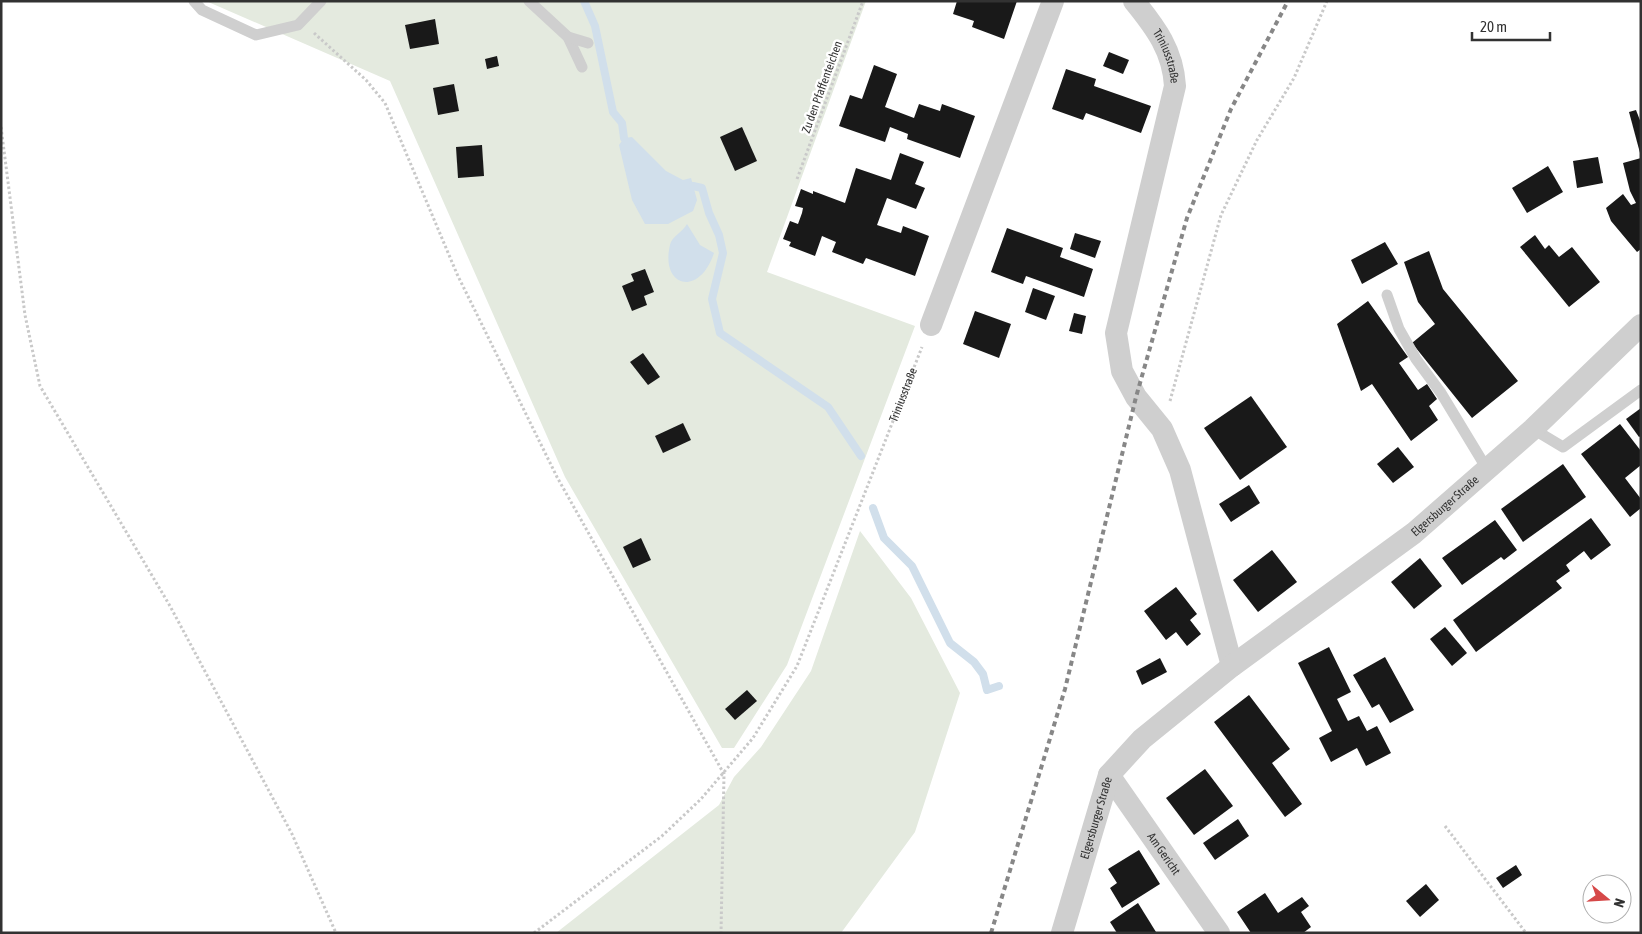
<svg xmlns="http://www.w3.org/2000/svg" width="1642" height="934" viewBox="0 0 1642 934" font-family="'Asap Condensed',sans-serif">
  <rect width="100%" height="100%" fill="#fff"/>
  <g fill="#e4eadf">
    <polygon points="206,1 866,1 767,272 915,326 787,665 734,748 722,748 565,477 390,81"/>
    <polygon points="860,531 911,598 960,693 915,832 841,933 556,933 719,805 734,777 761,747 811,671"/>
  </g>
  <g fill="#d1dfeb">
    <polygon points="632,137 666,171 683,180 691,178 697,200 693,211 668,224 645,224 632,200 619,145 624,138"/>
    <path d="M687,224L700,245L714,253C699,298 660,287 670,245C671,237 683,232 687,224Z"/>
  </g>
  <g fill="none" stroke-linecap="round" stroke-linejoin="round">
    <g stroke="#d1dfeb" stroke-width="8">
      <polyline points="584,1 595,26 613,112 622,123 624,138"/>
      <polyline points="693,186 702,188 709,213 719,235 723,253 712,299 720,333 828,407 861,456"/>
      <polyline points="873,508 884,538 912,566 950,643 974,662 983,674 987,690 999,686"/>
    </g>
  </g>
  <g fill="#191919">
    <polygon points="957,1 1017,1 1004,39 972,27 974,21 953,14"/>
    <polygon points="435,19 439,44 410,49 405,25"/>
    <polygon points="1109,52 1129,60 1123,74 1103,66"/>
    <polygon points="497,56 499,66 487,69 485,59"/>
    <polygon points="874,65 897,74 885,107 914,118 919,104 940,111 942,104 975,116 960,158 907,139 908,134 890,127 885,142 839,126 850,95 862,99"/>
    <polygon points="1066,69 1096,79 1094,86 1151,106 1141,133 1086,113 1083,120 1052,109"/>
    <polygon points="454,84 459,111 438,115 433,88"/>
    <polygon points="1636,110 1641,123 1640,153 1629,112"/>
    <polygon points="742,127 757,161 735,171 720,137"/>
    <polygon points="482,145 484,176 458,178 456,147"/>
    <polygon points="900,153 924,162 915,184 925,188 916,209 887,198 877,225 901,233 903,226 929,236 915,276 866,258 863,264 832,252 836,242 822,236 815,256 789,246 791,242 783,239 790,221 798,224 802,213 803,208 795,206 801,189 813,194 813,191 845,203 856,168 891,180"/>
    <polygon points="1598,157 1603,183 1577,188 1573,161"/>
    <polygon points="1641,158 1641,249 1637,252 1611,221 1606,208 1623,194 1631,205 1636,203 1630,191 1623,163"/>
    <polygon points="1548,166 1563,192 1527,213 1512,188"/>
    <polygon points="1007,228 1063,248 1060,257 1093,269 1084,297 1026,276 1023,284 991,272"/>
    <polygon points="1075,233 1101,241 1095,258 1070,249"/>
    <polygon points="1535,235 1545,249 1549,245 1559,257 1572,247 1600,282 1569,307 1520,247"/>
    <polygon points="1385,242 1398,264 1362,284 1351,260"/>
    <polygon points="1429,251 1443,289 1518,381 1472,418 1412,343 1435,324 1418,302 1404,262"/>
    <polygon points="645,269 654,292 644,296 647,305 632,311 622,286 634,281 631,274"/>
    <polygon points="1033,288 1055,296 1046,320 1025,312"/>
    <polygon points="1368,301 1408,357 1399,363 1418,390 1427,384 1437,399 1429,406 1438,420 1411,441 1372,384 1361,391 1337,324"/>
    <polygon points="975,311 1011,324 999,358 963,344"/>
    <polygon points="1074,313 1086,316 1082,334 1069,331"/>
    <polygon points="643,353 660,377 648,385 630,362"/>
    <polygon points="1251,396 1287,447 1240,480 1204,428"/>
    <polygon points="1641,408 1641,436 1639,437 1626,419"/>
    <polygon points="683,423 691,440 663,453 655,436"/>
    <polygon points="1620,424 1641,451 1641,465 1625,478 1641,499 1641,508 1630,517 1581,454"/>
    <polygon points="1398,447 1414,467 1393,483 1377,464"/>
    <polygon points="1563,464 1586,497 1523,542 1501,509"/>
    <polygon points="1249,485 1260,503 1231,522 1219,504"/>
    <polygon points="1591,518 1611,545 1591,560 1584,551 1566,565 1570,571 1556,581 1562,588 1476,652 1453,620"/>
    <polygon points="1495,520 1517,550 1504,560 1501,557 1462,585 1442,558"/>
    <polygon points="641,538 651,560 633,568 623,547"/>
    <polygon points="1272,550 1297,582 1258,612 1233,580"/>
    <polygon points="1420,558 1442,586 1414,609 1391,582"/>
    <polygon points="1176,587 1197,614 1190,620 1201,634 1187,646 1176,632 1166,640 1144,611"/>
    <polygon points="1445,627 1467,653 1452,666 1430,639"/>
    <polygon points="1329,647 1351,692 1337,699 1348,721 1359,716 1367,731 1377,726 1391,753 1366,766 1357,748 1331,762 1319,738 1332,731 1298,663"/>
    <polygon points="1385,657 1414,710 1390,723 1379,704 1372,708 1353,675"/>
    <polygon points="1160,658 1167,672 1142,685 1136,671"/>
    <polygon points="747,690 757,701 735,720 725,709"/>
    <polygon points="1249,695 1290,749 1272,763 1302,804 1285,817 1214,722"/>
    <polygon points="1205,769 1233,806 1194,835 1166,798"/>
    <polygon points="1238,819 1249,836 1215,860 1203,843"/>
    <polygon points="1139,850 1160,884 1122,908 1110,888 1117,883 1108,869"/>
    <polygon points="1516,865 1522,875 1503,888 1496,878"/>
    <polygon points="1426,884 1439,900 1420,917 1406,901"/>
    <polygon points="1265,893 1278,913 1302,897 1309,906 1301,912 1311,927 1303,933 1251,933 1237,912"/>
    <polygon points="1138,903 1156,932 1117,933 1110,922"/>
  </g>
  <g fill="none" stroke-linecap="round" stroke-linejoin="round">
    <g stroke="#c9c9c9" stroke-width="3" stroke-dasharray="2.5 2.5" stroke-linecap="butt">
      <polyline points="314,33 366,80 385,103 457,274 557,477 724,774 721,933"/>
      <polyline points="1,127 25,315 40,386 170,606 292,834 336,933"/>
      <polyline points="797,179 863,1"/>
      <polyline points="1170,401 1221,215 1257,140 1294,78 1327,1"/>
      <polyline points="1445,826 1526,933"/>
      <path id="s1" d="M534,933L662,836L701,799L753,738L797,666L922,347"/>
    </g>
    <g stroke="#cfcfcf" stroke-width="11">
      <polyline points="194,1 202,10 256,35 298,25 321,1"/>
      <polyline points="529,1 568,37 582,67"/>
      <polyline points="568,37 588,43"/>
      <polyline points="1387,295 1399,329 1416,359 1441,393 1487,469"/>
      <polyline points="1533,429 1563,447 1641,390"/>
    </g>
    <g stroke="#cfcfcf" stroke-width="22">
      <path id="s2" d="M1134,1C1156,28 1173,51 1175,86L1116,333L1122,371L1136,397L1162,429L1180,470L1232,666"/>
      <polyline points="931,325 1053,1"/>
      <path id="s3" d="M1109,775L1219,933"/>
      <path id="s4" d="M1062,933L1109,775L1142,739L1232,666L1414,533L1533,429L1641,325"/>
    </g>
    <polyline stroke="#878787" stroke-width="4" stroke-dasharray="5 4" stroke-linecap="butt" points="991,933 1065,689 1136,397 1187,218 1231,109 1288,1"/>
  </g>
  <g text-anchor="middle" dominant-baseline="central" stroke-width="5" stroke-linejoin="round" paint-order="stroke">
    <g font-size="12" fill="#323232" stroke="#fff">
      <text stroke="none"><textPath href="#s2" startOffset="65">Triniusstraße</textPath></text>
      <text transform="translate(822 87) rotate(-70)">Zu den Pfaffenteichen</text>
      <text stroke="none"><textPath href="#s1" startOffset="670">Triniusstraße</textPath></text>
      <text stroke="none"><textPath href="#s4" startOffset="596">Elgersburger Straße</textPath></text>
      <text stroke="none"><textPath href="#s4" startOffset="120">Elgersburger Straße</textPath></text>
      <text stroke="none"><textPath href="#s3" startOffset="96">Am Gericht</textPath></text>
    </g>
  </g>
  <rect width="1642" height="934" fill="none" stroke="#323232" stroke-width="5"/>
  <g transform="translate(1607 899) rotate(108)"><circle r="24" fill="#ffffff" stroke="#adadad"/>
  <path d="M0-4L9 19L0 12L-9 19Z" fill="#d64848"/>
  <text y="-8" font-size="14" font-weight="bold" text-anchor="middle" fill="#323232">N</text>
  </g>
  <path d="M1472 32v8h78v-8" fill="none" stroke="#323232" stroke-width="2.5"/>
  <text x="1480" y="32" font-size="15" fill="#323232" stroke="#ffffff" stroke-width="4" paint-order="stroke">20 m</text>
</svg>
